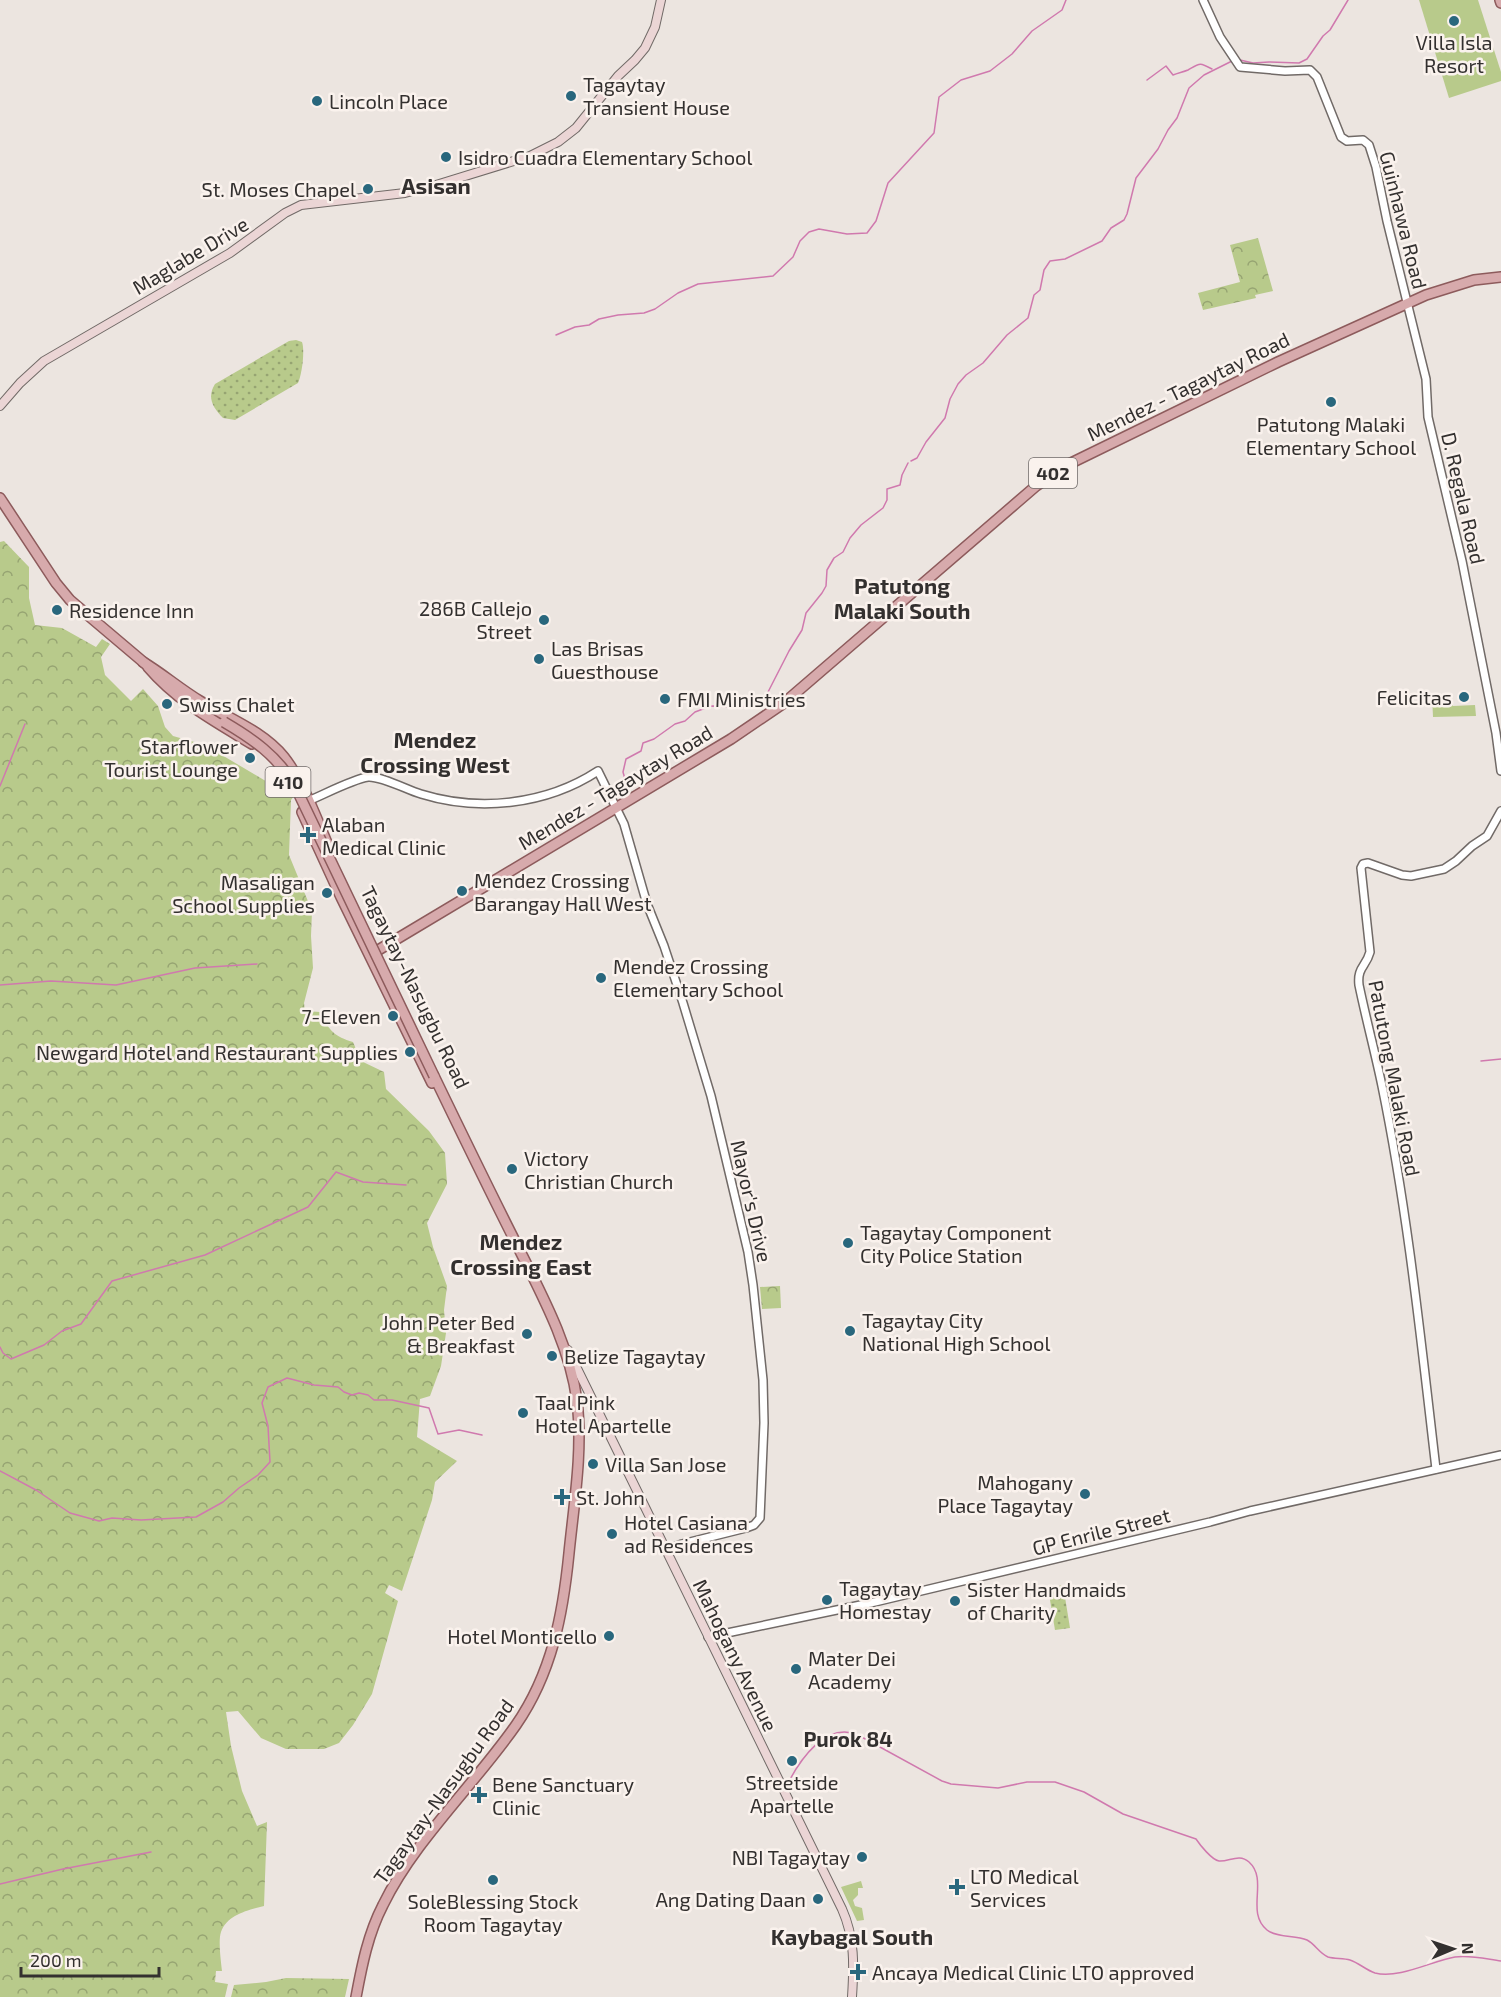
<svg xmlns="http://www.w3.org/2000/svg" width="1501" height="1997" viewBox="0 0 1501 1997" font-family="'Exo 2',sans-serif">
  <defs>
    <pattern id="forest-crowns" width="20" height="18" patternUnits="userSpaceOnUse" patternTransform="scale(1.5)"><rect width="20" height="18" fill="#b8ca8b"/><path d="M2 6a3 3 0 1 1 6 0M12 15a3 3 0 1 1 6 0" fill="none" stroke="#96a472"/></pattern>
    <pattern id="park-dots" width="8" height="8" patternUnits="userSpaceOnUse" patternTransform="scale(1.5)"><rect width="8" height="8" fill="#b8ca8b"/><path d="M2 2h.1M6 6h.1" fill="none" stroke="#96a472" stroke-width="1.8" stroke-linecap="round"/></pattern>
  </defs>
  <rect width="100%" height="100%" fill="#ece5e0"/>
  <g fill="#b8ca8b">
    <polygon points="1419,0 1478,0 1501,72 1501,81 1449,98"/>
    <polygon points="1451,694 1453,706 1475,705 1476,716 1433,717 1432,695"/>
    <polygon points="861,1881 863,1888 858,1888 858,1895 853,1900 855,1906 862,1908 864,1920 857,1921 841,1887"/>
  </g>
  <g fill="url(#forest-crowns)">
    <polygon points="1258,238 1273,291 1255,295 1256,298 1203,310 1198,293 1240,282 1230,245"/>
    <path d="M4,541L29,567V598L35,625L62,628L96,647L102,639L110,644L101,657L105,675L131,701L143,689L158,706L165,727L173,736L205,745L269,783L280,772L294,796L291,800L289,855L312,911L311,936L313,968L304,1003L305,1011L320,1012C329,1030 333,1036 353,1042L361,1061L384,1072L386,1089L429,1131L445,1153L447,1184L427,1223L433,1247L447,1286L444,1310L446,1333L441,1366L430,1396L420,1399L417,1437L457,1461L435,1482L432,1500L402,1591L389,1585L385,1593L398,1601L372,1694L353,1725L339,1743L324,1749H286L261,1738L238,1711L226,1712L231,1746L242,1791L257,1826L267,1822L264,1906C248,1910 227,1915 221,1932C218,1940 221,1962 222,1971H216L215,1982L228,1984L225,1997H0V542Z"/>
    <polygon points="780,1286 781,1308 762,1309 760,1287"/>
    <polygon points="286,1978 349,1979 345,1997 231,1997 234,1985 266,1982"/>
  </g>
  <g fill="url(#park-dots)">
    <path d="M296,340L302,342C305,351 302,374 298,383L235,420L223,418C212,407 207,397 215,384L289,341Z"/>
    <polygon points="1063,1585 1070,1628 1055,1630 1048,1588"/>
  </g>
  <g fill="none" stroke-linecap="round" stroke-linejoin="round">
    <g stroke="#d079ae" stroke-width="1.5">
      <polyline points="1240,60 1253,63 1269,62 1299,63 1307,59 1323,36 1330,30 1348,0"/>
      <path d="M1147,80L1166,66L1173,75C1178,73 1183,72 1188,70C1200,63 1199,62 1212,69"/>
      <polyline points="556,335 575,327 589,325 599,319 618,315 644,313 655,309 678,293 698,284 773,276 793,257 800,241 809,232 819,229 847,234 867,233 876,221 888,183 934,133 939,97 961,80 990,71 1012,54 1032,31 1062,10 1066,0"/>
      <polyline points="911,461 917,458 926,442 945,418 950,399 958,384 966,375 983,363 1007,335 1028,318 1034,295 1040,290 1044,270 1050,261 1065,259 1102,241 1111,228 1124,220 1127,214 1136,178 1158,149 1168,130 1177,118 1189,88 1204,75 1232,61"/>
      <polyline points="630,779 625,779 623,772 626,759 641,751 643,743 654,739 675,724 685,721 695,712 703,709 712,706 742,707 761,700 767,694 789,651 802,630 806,613 822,593 826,586 827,570 834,558 843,552 850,538 861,525 883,508 887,500 887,489 900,485 902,475 908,463"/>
      <polyline points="0,786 25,724"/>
      <polyline points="0,985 51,981 116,985 195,968 257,964"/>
      <polyline points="1481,1061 1501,1059"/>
      <polyline points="0,1347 3,1353 11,1359 44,1345 62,1331 81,1324 112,1281 205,1255 308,1207 336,1172 363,1182 406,1185"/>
      <polyline points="0,1471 36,1490 70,1513 99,1521 112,1518 141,1520 196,1517 223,1502 239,1488 258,1475 270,1462 268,1426 262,1403 268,1387 287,1378 314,1385 338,1387 344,1392 352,1395 359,1393 368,1395 374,1400 392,1400 429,1408 438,1434 459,1430 482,1435"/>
      <path d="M788,1783C800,1760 826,1721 858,1735L942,1781L951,1784L998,1788L1027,1782H1055L1084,1792L1123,1814L1196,1839C1200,1845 1212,1860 1219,1861C1229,1862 1239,1853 1249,1862C1269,1880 1245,1912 1267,1930C1277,1938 1295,1935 1307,1940C1315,1944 1319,1953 1328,1957C1335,1959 1343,1958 1350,1960C1359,1963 1366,1970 1375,1973C1399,1979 1432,1961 1455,1957C1471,1955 1486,1959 1501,1961"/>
      <polyline points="0,1884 63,1869 151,1852"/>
    </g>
    <g stroke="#716a67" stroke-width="10">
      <g id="tertiary">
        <polyline points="1203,0 1220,37 1240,67 1285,71 1310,70 1317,77 1341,137 1347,141 1363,140 1369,145 1376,167 1387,221 1426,379 1428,417 1462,561 1496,733 1501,771"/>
        <path d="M308,801C323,795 353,779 368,777C382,776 407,790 421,794C479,812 546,805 598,771L624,824L647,904L664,946L683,1003L711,1096L748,1252L753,1285L763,1380L764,1423L760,1518L754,1525L746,1528L682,1544L667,1550"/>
        <path d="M1436,1469C1421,1341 1408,1213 1382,1086C1375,1052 1366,1019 1359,985C1357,967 1366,967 1370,952L1361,868L1363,864L1368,863L1402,875L1411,876L1444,869L1456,861L1472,846L1487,836L1501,811"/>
        <polyline points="708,1637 875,1602 1210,1522 1250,1511 1501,1455"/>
      </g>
    </g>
    <g stroke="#716a67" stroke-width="10">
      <g id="secondary">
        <polyline points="0,406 20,383 44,361 230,253 285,213 301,205 405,193 436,185 530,156 558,142 576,128 618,76 635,60 645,48 655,27 661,0"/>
        <path d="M568,1350L842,1909C855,1938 854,1966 852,1997"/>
      </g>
    </g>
    <g stroke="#8d5b5c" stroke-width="12">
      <g id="primary">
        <polyline points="1500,0 1501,3"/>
        <polyline points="0,498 56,583 70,600 148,666"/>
        <path d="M143,662C163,674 180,689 200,701C228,718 263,731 284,757C305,784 317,821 331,852"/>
        <path d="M148,667C177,701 214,721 252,744"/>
        <polyline points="302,812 341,897 432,1083"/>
        <polyline points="370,955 731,739 784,703 1036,486 1067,465 1278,362 1426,295 1474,280 1501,277"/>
        <path d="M356,1997C362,1965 368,1934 383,1905C414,1841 475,1784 516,1725C552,1673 563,1614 569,1553C574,1503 583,1451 577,1401C570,1347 543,1297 519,1249C490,1192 462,1134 434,1076"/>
      </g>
    </g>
    <use href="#tertiary" stroke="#fff" stroke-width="7"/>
    <use href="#secondary" stroke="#ebd5d5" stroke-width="8"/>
    <use href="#primary" stroke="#d7aaac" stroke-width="9"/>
    <g stroke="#8d5b5c" stroke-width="12" stroke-linecap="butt">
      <path id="primary-bridge" d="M224,722C253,739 276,755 294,784L434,1076"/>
    </g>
    <use href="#primary-bridge" stroke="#d7aaac" stroke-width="9"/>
  </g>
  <g fill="#29677d" stroke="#faf2ed" stroke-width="2">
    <circle cx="1454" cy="21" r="6"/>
    <circle cx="571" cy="96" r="6"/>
    <circle cx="317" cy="101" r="6"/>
    <circle cx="446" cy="157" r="6"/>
    <circle cx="368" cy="189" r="6"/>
    <circle cx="1331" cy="402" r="6"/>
    <circle cx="57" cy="610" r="6"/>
    <circle cx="544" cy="620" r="6"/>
    <circle cx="539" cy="659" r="6"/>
    <circle cx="1464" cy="697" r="6"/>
    <circle cx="665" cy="699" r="6"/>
    <circle cx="167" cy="704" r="6"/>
    <circle cx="250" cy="758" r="6"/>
    <path d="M305 826h6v6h6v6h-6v6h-6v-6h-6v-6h6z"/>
    <circle cx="462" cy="891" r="6"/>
    <circle cx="327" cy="893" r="6"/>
    <circle cx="601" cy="978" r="6"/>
    <circle cx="393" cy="1016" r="6"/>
    <circle cx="410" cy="1052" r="6"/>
    <circle cx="512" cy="1169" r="6"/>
    <circle cx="848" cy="1243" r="6"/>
    <circle cx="850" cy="1331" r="6"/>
    <circle cx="527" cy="1334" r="6"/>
    <circle cx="552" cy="1356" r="6"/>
    <circle cx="523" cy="1413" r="6"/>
    <circle cx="593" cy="1464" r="6"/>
    <circle cx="1085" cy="1494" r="6"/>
    <path d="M559 1488h6v6h6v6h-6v6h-6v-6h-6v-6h6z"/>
    <circle cx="612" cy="1534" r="6"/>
    <circle cx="827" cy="1600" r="6"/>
    <circle cx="955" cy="1601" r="6"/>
    <circle cx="609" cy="1636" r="6"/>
    <circle cx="796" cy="1669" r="6"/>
    <circle cx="792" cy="1761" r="6"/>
    <path d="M476 1786h6v6h6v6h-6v6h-6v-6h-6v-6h6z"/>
    <circle cx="862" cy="1857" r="6"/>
    <circle cx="493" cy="1880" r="6"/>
    <path d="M954 1878h6v6h6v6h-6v6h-6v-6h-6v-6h6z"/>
    <circle cx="818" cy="1899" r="6"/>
    <path d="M855 1963h6v6h6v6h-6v6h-6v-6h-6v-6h6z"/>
  </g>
  <g text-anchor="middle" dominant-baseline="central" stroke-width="5" stroke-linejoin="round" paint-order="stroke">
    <g fill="#faf2ed" stroke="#6f6a68" stroke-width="1.5">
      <rect x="1029" y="458" width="48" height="30" rx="4.5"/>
      <rect x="265.5" y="767" width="45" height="30" rx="4.5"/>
    </g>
    <g font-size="18" font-weight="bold" fill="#33302f">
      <text x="1053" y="473">402</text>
      <text x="288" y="782">410</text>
    </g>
    <g font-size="20" fill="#33302f" stroke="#faf2ed" text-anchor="start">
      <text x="1454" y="42" text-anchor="middle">Villa Isla<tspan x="1454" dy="23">Resort</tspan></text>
      <text x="583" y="84">Tagaytay<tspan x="583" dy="23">Transient House</tspan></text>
      <text x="329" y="101">Lincoln Place</text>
      <text x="458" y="157">Isidro Cuadra Elementary School</text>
      <text x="356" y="189" text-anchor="end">St. Moses Chapel</text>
      <text x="1331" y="424" text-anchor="middle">Patutong Malaki<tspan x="1331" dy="23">Elementary School</tspan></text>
      <text x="532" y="608" text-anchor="end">286B Callejo<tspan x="532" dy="23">Street</tspan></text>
      <text x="69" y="610">Residence Inn</text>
      <text x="551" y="648">Las Brisas<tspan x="551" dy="23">Guesthouse</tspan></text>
      <text x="1452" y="697" text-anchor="end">Felicitas</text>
      <text x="677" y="699">FMI Ministries</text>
      <text x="179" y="704">Swiss Chalet</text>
      <text x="238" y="746" text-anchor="end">Starflower<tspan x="238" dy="23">Tourist Lounge</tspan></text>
      <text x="322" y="824">Alaban<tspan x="322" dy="23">Medical Clinic</tspan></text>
      <text x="474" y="880">Mendez Crossing<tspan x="474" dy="23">Barangay Hall West</tspan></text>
      <text x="315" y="882" text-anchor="end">Masaligan<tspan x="315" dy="23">School Supplies</tspan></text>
      <text x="613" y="966">Mendez Crossing<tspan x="613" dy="23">Elementary School</tspan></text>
      <text x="381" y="1016" text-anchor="end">7-Eleven</text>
      <text x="398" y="1052" text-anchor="end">Newgard Hotel and Restaurant Supplies</text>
      <text x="524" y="1158">Victory<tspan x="524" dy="23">Christian Church</tspan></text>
      <text x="860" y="1232">Tagaytay Component<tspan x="860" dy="23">City Police Station</tspan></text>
      <text x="862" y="1320">Tagaytay City<tspan x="862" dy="23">National High School</tspan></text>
      <text x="515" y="1322" text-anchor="end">John Peter Bed<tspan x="515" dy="23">&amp; Breakfast</tspan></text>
      <text x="564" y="1356">Belize Tagaytay</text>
      <text x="535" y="1402">Taal Pink<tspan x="535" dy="23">Hotel Apartelle</tspan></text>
      <text x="605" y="1464">Villa San Jose</text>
      <text x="1073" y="1482" text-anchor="end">Mahogany<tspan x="1073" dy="23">Place Tagaytay</tspan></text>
      <text x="576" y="1497">St. John</text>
      <text x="624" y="1522">Hotel Casiana<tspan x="624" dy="23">ad Residences</tspan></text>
      <text x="839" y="1588">Tagaytay<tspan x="839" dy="23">Homestay</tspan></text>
      <text x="967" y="1589">Sister Handmaids<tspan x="967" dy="23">of Charity</tspan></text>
      <text x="597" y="1636" text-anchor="end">Hotel Monticello</text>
      <text x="808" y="1658">Mater Dei<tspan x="808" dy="23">Academy</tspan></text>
      <text x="792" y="1782" text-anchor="middle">Streetside<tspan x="792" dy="23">Apartelle</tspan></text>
      <text x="492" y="1784">Bene Sanctuary<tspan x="492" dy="23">Clinic</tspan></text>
      <text x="850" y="1857" text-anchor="end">NBI Tagaytay</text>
      <text x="970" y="1876">LTO Medical<tspan x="970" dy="23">Services</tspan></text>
      <text x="806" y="1899" text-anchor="end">Ang Dating Daan</text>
      <text x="493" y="1901" text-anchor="middle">SoleBlessing Stock<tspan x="493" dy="23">Room Tagaytay</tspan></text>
      <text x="872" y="1972">Ancaya Medical Clinic LTO approved</text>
    </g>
    <g font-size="20" fill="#33302f" stroke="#faf2ed">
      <text transform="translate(1404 220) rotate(76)">Guinhawa Road</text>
      <text transform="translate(190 255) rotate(-31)">Maglabe Drive</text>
      <text transform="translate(1188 386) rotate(-26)">Mendez - Tagaytay Road</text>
      <text transform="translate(1464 498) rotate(77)">D. Regala Road</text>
      <text transform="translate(615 787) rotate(-31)">Mendez - Tagaytay Road</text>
      <text transform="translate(416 987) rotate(64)">Tagaytay-Nasugbu Road</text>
      <text transform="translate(1395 1078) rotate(79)">Patutong Malaki Road</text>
      <text transform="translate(752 1201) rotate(77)">Mayor's Drive</text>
      <text transform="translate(1101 1531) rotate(-14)">GP Enrile Street</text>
      <text transform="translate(736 1655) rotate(64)">Mahogany Avenue</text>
      <text transform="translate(443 1791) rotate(-54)">Tagaytay-Nasugbu Road</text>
    </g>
    <g font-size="21" font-weight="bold" fill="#33302f" stroke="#faf2ed">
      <text x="848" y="1738">Purok 84</text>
    </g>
    <g font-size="22" font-weight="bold" fill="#33302f" stroke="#faf2ed">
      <text x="436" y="185">Asisan</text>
      <text x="902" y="585">Patutong<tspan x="902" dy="25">Malaki South</tspan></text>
      <text x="435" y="739">Mendez<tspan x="435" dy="25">Crossing West</tspan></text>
      <text x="521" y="1241">Mendez<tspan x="521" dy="25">Crossing East</tspan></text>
      <text x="852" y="1936">Kaybagal South</text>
    </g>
  </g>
  <g transform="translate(1453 1949) rotate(88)" stroke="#faf2ed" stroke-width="4.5" paint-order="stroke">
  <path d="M0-4.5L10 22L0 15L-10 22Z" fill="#33302f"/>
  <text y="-9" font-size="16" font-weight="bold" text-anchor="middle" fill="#33302f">N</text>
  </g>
  <path d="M21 1967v9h138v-9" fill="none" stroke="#33302f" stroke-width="3"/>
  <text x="30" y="1967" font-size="18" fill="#33302f" stroke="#faf2ed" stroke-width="4.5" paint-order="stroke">200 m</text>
</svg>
